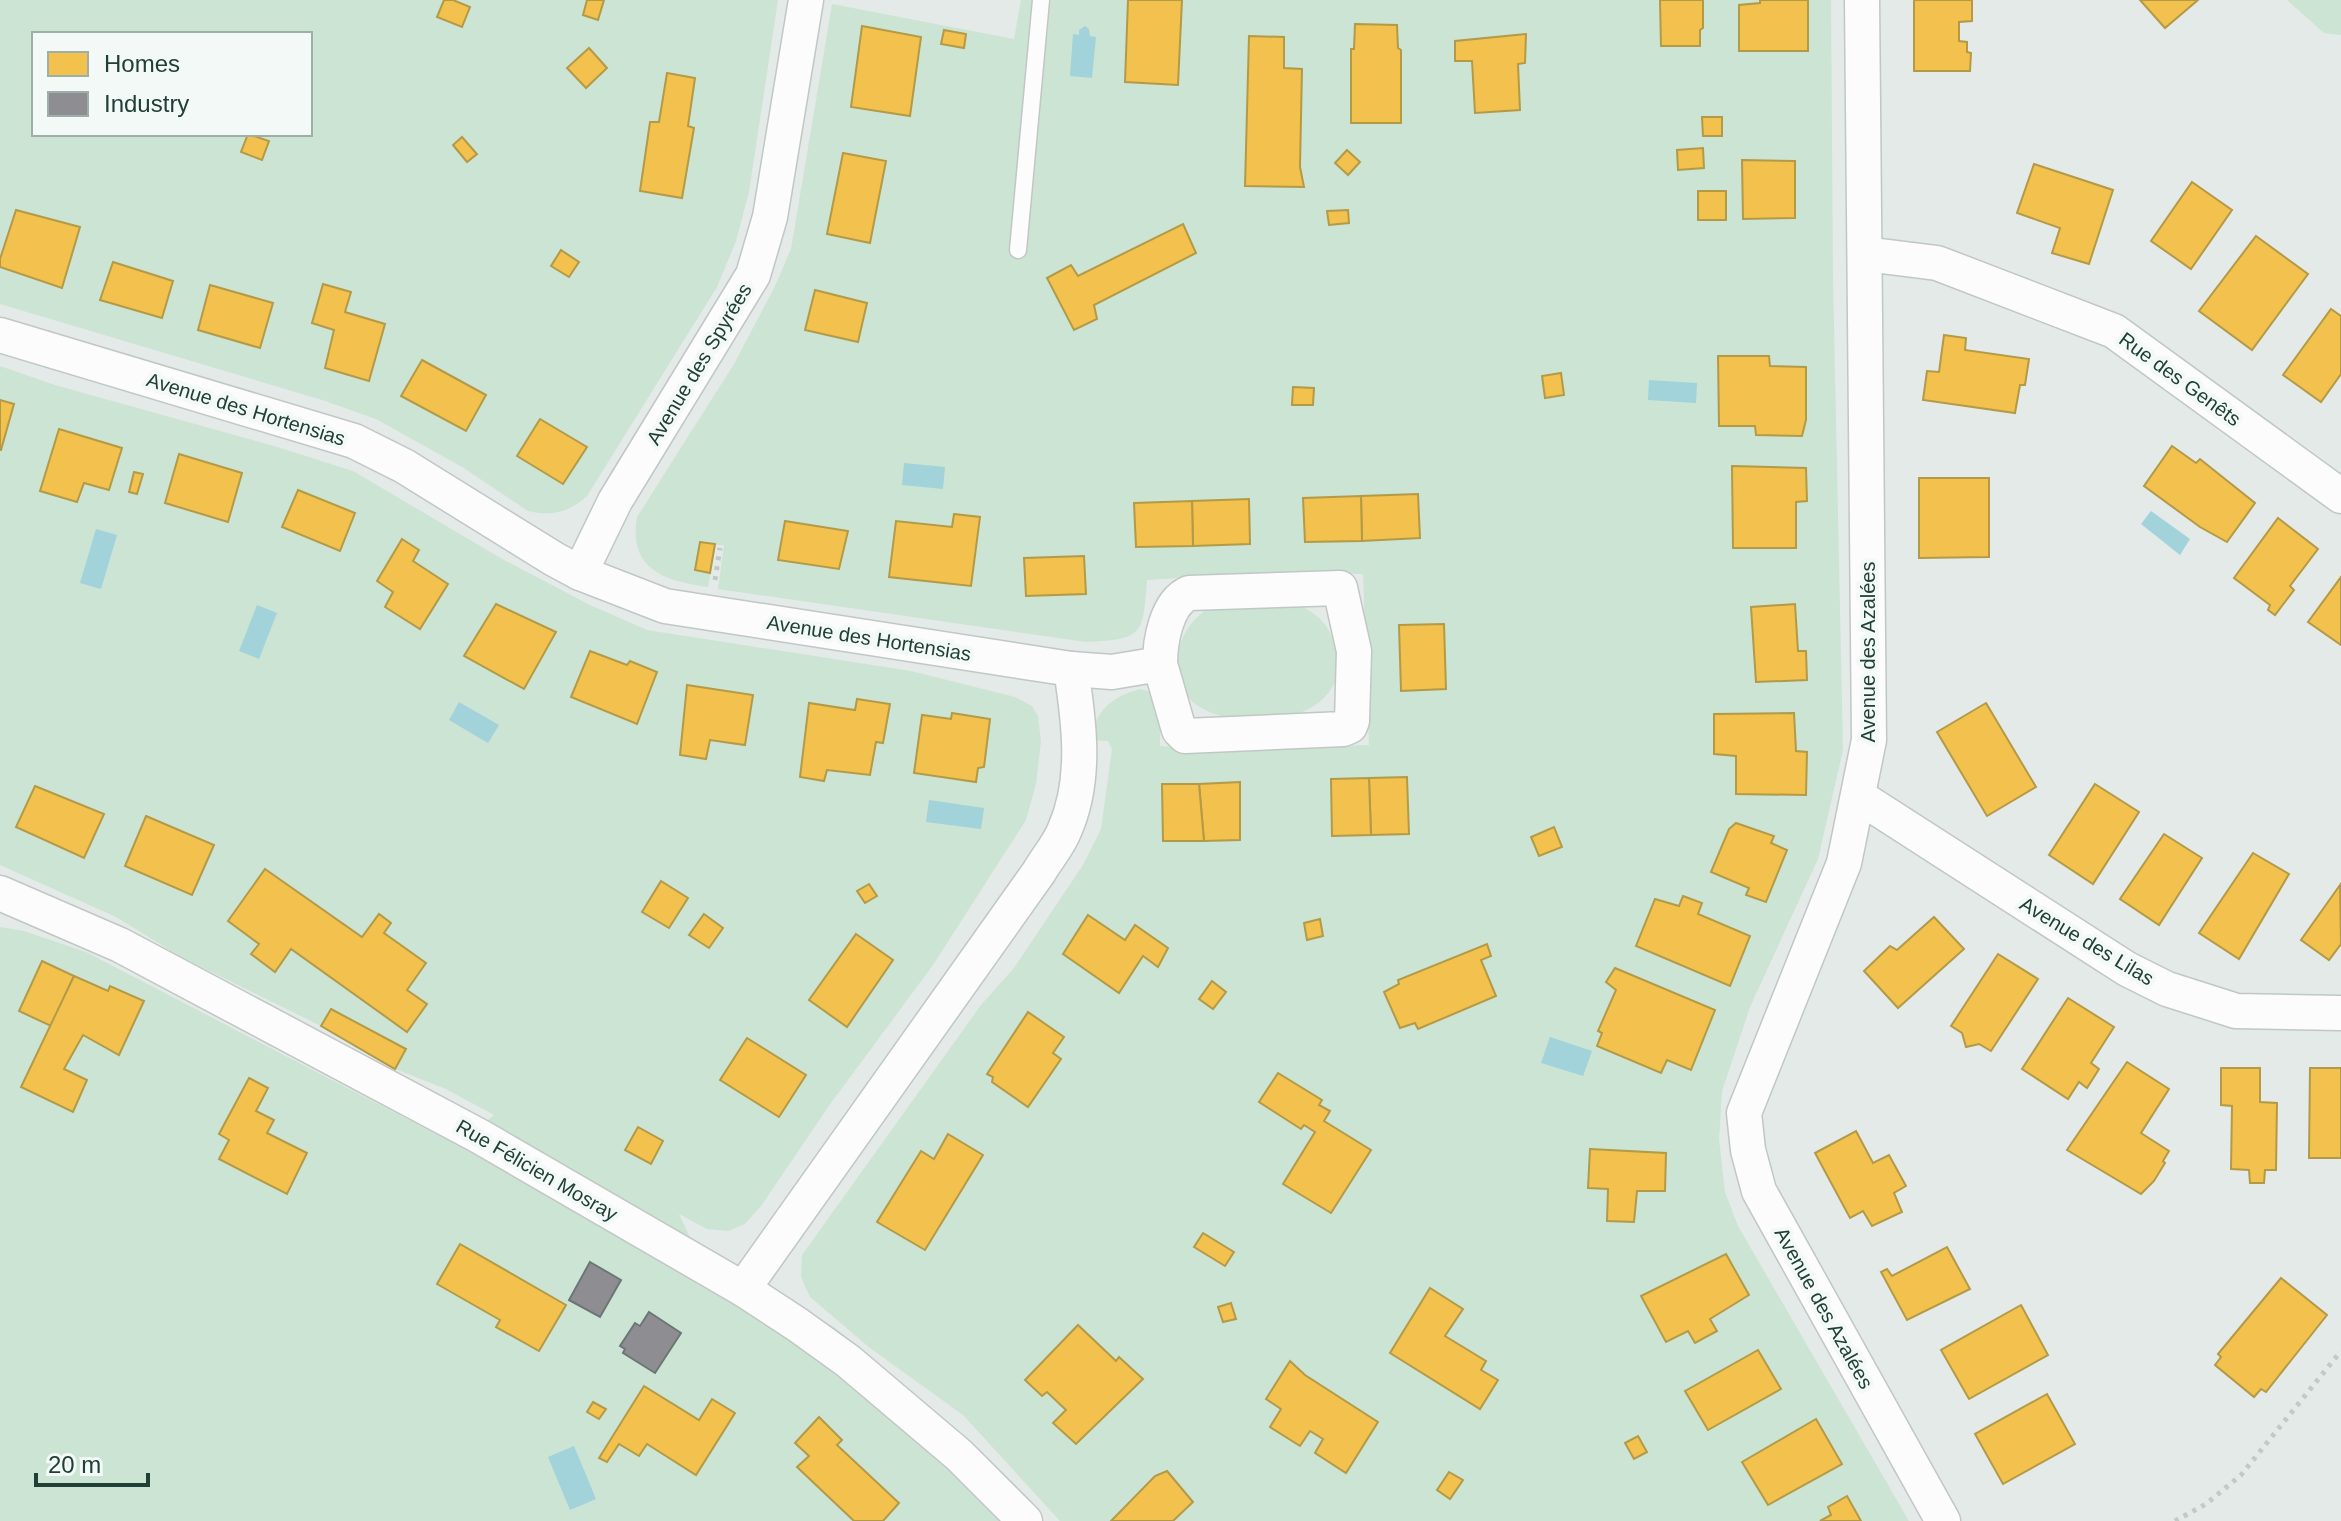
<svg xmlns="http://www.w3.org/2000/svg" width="2341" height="1521" viewBox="0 0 2341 1521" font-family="Arial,sans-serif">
  <rect width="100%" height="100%" fill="#e4eae7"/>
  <g fill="#cce4d4" fill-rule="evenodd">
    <path d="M0,0H778L749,192L736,241L717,287L587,496C570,512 551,517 528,511L462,467L376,419L322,400L0,304ZM34,34H310V134H34Z"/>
    <path d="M1021,0H1831L1833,279L1843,750L1818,859L1750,1007L1722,1091L1719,1139L1725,1192L1738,1226L1909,1521H1060L963,1415L870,1348L810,1297L801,1277L802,1255L981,1005L1014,968L1083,865L1101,829L1112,749L1108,741L1092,740C1093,711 1114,696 1140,689L1155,693L1160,711V746L1218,750L1369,745L1363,574L1252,573L1147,580C1143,636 1143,639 1086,642L718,589L724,545H715L708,587C665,581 628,570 637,517L734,364L775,286L791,249L832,4L1014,39Z"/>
    <polygon points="2287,0 2341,0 2341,35 2324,33"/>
    <polygon points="0,366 55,385 274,446 353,471 504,560 590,605 647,630 911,671 1015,697 1032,706 1038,716 1041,741 1036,784 1026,820 933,965 831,1103 761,1206 745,1224 728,1231 707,1229 679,1214 696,1250 834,1327 886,1371 1012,1521 0,1521 0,927 24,931 86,952 459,1146 494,1115 446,1089 395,1069 321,1026 181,957 116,917 0,865"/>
    <path d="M1296,604C1319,613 1332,628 1337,653C1352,727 1223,739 1187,696C1184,692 1182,685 1180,679C1175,667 1174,663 1178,650C1184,631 1193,618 1210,607Z"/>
  </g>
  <g fill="#a2d2da">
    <polygon points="1085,26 1089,29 1090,36 1096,37 1092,78 1070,76 1073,34 1079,35 1079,30"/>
    <polygon points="1649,380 1697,383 1696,403 1648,400"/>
    <polygon points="904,463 945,467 943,489 902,485"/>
    <polygon points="2151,511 2190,539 2180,555 2141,524"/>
    <polygon points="96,529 117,535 101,589 80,583"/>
    <polygon points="257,605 277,613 259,659 239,651"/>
    <polygon points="459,702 499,725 488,743 449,720"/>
    <polygon points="929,800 984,808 981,829 926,822"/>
    <polygon points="1550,1037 1592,1051 1583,1076 1541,1063"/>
    <polygon points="574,1446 596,1499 570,1510 548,1457"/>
  </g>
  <g fill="#f2c14e" stroke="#b39a47" stroke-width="2">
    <polygon points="444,0 453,0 470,7 462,27 437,17"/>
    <polygon points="587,0 604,0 598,20 583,15"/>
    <polygon points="1128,0 1182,0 1178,85 1125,82"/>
    <polygon points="1660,0 1703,0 1703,28 1700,30 1700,46 1661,46"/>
    <polygon points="1760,0 1808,0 1808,51 1739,51 1739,5 1760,3"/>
    <polygon points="1914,0 1972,0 1972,21 1959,22 1959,41 1967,42 1967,52 1971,53 1970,71 1914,71"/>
    <polygon points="2140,0 2198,0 2165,28"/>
    <polygon points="1355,24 1397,25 1398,48 1401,50 1401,123 1351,123 1351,49 1354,49"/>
    <polygon points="862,26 921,37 910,116 851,107"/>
    <polygon points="944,30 966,34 964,48 941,44"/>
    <polygon points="1526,34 1525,63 1518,64 1520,110 1475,113 1472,61 1455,61 1455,41"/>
    <polygon points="1249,36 1284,37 1284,68 1302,69 1300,167 1304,187 1245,186"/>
    <polygon points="589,48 607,68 586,88 567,68"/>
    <polygon points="667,73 695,78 688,126 694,128 682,198 640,191 650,122 659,122"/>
    <polygon points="1702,117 1722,117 1722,136 1703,136"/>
    <polygon points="248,134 269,141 262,160 241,152"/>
    <polygon points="462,137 477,154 467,162 453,145"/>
    <polygon points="1703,148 1704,168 1678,170 1677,150"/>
    <polygon points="1347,150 1360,162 1348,175 1335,163"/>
    <polygon points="843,153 886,161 870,243 827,234"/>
    <polygon points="1742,160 1795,161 1795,218 1743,219"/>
    <polygon points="2034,164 2113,190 2089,264 2052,253 2060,228 2017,213"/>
    <polygon points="2192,182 2232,210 2191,269 2151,241"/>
    <rect x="1698" y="191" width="28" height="29"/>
    <polygon points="16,210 80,227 62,288 0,267 0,259"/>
    <polygon points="1348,210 1349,223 1329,225 1327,211"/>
    <polygon points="1183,224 1196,253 1094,305 1097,319 1074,330 1047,278 1071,265 1078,276"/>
    <polygon points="2256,236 2308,274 2252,350 2199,311"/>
    <polygon points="561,250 579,262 569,277 551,266"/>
    <polygon points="113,262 173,281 162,318 100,300"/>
    <polygon points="323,284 351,292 345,312 385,324 369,381 325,368 334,330 312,323"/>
    <polygon points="210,285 273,303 260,348 198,330"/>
    <polygon points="815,290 867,303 858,342 805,330"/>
    <polygon points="2331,309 2341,316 2341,374 2321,402 2283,375"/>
    <polygon points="1944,335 1966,338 1965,350 2029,359 2025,385 2020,385 2015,413 1923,400 1927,371 1939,372"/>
    <polygon points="1718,356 1769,356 1770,366 1806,367 1806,420 1802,436 1756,435 1755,426 1719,426"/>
    <polygon points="422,360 486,395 466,431 401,396"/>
    <polygon points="1561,373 1564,395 1545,398 1542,376"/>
    <polygon points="1293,387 1314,388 1313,405 1292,405"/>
    <polygon points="0,400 14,404 1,450 0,450"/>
    <polygon points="540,419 587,447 563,484 517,456"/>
    <polygon points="59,429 122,448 109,490 84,483 77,502 40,491"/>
    <polygon points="2172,446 2196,463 2200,459 2255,503 2227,542 2200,527 2144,486"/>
    <polygon points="179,454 242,473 228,522 165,503"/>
    <polygon points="1732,466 1806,468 1807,501 1796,502 1796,548 1733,548"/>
    <polygon points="134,472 143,474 137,494 129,492"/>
    <polygon points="1919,478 1989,478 1989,557 1919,558"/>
    <polygon points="298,490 355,513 340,551 282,527"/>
    <polygon points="1418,494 1420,538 1362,541 1361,496"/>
    <polygon points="1361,496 1362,541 1305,542 1303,498"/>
    <polygon points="1249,499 1250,544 1193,546 1192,501"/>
    <polygon points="1192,501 1193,546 1136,547 1134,503"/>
    <polygon points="954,514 980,517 971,586 889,577 896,521 952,527"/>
    <polygon points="2278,518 2318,549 2290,586 2294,590 2275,615 2268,610 2270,605 2234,578"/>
    <polygon points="785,521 848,531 839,569 778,560"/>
    <polygon points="402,539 419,550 413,561 448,584 420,629 385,607 393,592 377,581"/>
    <polygon points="700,542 715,544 710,573 695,570"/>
    <polygon points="1084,556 1086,594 1026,596 1024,558"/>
    <polygon points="2341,577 2341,645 2308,622"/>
    <polygon points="496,604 556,632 524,689 464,656"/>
    <polygon points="1795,604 1798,651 1806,651 1807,680 1756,682 1751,607"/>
    <polygon points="1444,624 1446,689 1401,691 1399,625"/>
    <polygon points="590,651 627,665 630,661 657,672 637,724 571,697"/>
    <polygon points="687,685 753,695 745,745 710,740 706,759 680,755"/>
    <polygon points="857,699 890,704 883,743 876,742 870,775 827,770 824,781 800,777 809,703 855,710"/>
    <polygon points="1986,703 2036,787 1987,816 1937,732"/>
    <polygon points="952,713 990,719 984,767 978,768 976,782 914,773 922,715 951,719"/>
    <polygon points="1794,713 1796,751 1807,752 1806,795 1736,794 1736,756 1714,754 1714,714"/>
    <polygon points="1407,777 1409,834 1371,835 1369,778"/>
    <polygon points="1369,778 1371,835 1332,836 1331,779"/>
    <polygon points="1240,782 1240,840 1204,841 1199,784"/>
    <polygon points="1162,784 1199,784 1204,841 1163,841"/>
    <polygon points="2095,784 2139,812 2093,884 2049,855"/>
    <polygon points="35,786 104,814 84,858 16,827"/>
    <polygon points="146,816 214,845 192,895 125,866"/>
    <polygon points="1736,823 1774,836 1771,843 1787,850 1766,902 1746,895 1749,888 1711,872 1729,829"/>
    <polygon points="1554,827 1562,847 1539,856 1531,837"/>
    <polygon points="2164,834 2202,858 2159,925 2120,899"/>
    <polygon points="2253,853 2289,874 2239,959 2199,933"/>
    <polygon points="265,869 362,937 379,914 391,923 384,933 426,963 407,990 427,1004 407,1032 291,949 275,972 251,954 259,944 228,921"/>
    <polygon points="661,881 688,898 669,928 642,912"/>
    <polygon points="869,884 877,896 865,903 857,891"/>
    <polygon points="2340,885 2341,944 2329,960 2301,940"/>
    <polygon points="1683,896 1702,903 1698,914 1750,936 1730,986 1636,946 1655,899 1679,906"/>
    <polygon points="704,914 723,928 709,948 689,935"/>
    <polygon points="1088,915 1125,940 1135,925 1168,948 1158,967 1143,956 1119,993 1063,954"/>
    <polygon points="1934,917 1964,949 1898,1008 1864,971 1890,946 1897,950"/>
    <polygon points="1320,919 1323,936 1307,940 1304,923"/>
    <polygon points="856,934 893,960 847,1027 809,1000"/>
    <polygon points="1487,944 1491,956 1481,960 1496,996 1418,1029 1415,1023 1400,1028 1384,992 1399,984 1398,980"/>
    <polygon points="1998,954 2038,979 1991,1051 1979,1044 1966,1047 1962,1033 1951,1026"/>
    <polygon points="42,961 74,976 51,1026 19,1011"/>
    <polygon points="1615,968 1715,1010 1691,1070 1667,1060 1661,1073 1597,1046 1602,1033 1598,1031 1616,990 1606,982"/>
    <polygon points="74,976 108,991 110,986 144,1001 119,1055 83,1035 64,1069 87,1080 73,1112 21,1087"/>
    <polygon points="1212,981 1226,992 1213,1009 1199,999"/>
    <polygon points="2068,998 2114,1027 2091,1063 2099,1069 2087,1088 2079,1082 2068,1099 2022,1069"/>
    <polygon points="331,1009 406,1049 395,1069 321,1026"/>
    <polygon points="1028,1012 1064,1037 1053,1053 1061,1059 1028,1107 992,1082 993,1077 987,1074"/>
    <polygon points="747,1038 806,1075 779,1117 720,1080"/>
    <polygon points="2127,1062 2169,1089 2141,1133 2169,1151 2163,1161 2165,1163 2154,1181 2141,1194 2067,1150"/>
    <polygon points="2221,1068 2260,1068 2260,1102 2277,1103 2276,1170 2265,1170 2264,1183 2250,1183 2249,1170 2231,1169 2232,1106 2221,1105"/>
    <polygon points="2310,1068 2341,1068 2341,1158 2309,1158"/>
    <polygon points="1278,1073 1322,1100 1319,1105 1330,1111 1324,1121 1371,1150 1331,1213 1283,1184 1315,1132 1304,1125 1301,1129 1259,1102"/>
    <polygon points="249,1078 268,1088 256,1111 274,1120 267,1133 307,1153 287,1194 219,1159 229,1140 219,1134"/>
    <polygon points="638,1127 663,1141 651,1164 625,1150"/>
    <polygon points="1856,1131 1873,1163 1889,1155 1906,1186 1894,1193 1902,1212 1872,1226 1863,1211 1850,1218 1815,1153"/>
    <polygon points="948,1134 983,1155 925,1250 877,1222 921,1151 934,1159"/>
    <polygon points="1590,1149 1666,1153 1665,1191 1637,1191 1634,1222 1607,1221 1608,1189 1588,1188"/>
    <polygon points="1203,1233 1234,1252 1225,1266 1194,1247"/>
    <polygon points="460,1244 566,1305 539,1351 496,1327 500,1320 437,1284"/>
    <polygon points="1947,1247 1970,1289 1907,1320 1881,1272 1887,1269 1892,1276"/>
    <polygon points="1726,1254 1749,1295 1710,1319 1717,1331 1695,1343 1688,1331 1666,1342 1641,1296"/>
    <polygon points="2281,1278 2327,1315 2266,1392 2261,1389 2254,1397 2215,1365 2221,1357 2218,1354"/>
    <polygon points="1430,1288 1463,1309 1445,1336 1486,1361 1481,1370 1498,1380 1480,1409 1390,1353"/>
    <polygon points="1231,1303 1236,1319 1223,1322 1218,1307"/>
    <polygon points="2021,1305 2048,1355 1969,1399 1941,1350"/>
    <polygon points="1078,1325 1116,1361 1119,1357 1143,1379 1076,1444 1053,1423 1066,1410 1047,1392 1042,1396 1025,1380"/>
    <polygon points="1758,1350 1781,1389 1708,1430 1685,1391"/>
    <polygon points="1290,1361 1305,1375 1378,1422 1346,1473 1315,1453 1323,1439 1310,1431 1300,1446 1270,1427 1281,1409 1266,1399"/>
    <polygon points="644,1386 699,1420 712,1399 735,1413 696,1475 647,1444 639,1456 619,1444 607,1462 599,1458"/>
    <polygon points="2047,1394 2075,1444 2003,1484 1975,1434"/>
    <polygon points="593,1402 606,1409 599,1419 587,1412"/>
    <polygon points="819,1417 842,1440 837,1445 899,1503 883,1521 854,1521 797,1467 809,1456 795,1443"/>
    <polygon points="1816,1419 1842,1464 1768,1505 1742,1462"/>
    <polygon points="1638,1436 1647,1452 1634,1459 1625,1443"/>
    <polygon points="1167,1471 1193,1502 1173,1521 1111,1521 1155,1476"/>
    <polygon points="1449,1472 1463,1480 1450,1499 1437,1490"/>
    <polygon points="1847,1496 1861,1521 1820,1521 1831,1515 1828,1507"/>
  </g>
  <g fill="#8d8d92" stroke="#6c7677" stroke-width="2">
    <polygon points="590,1262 621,1280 600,1317 569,1300"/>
    <polygon points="649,1312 681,1333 655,1373 623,1353 625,1349 620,1346 635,1323 640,1326"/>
  </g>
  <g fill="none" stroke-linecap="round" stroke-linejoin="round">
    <g stroke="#c1c7c4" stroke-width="19">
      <polyline id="service" points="1018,250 1041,0"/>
    </g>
    <g stroke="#c1c7c4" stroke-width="37">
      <g id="minor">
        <polyline points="1862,0 1869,740 1844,863 1744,1113 1748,1150 1759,1191 1943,1521"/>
        <polyline points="1865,254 1937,263 2114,331 2341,496"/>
        <path d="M0,335L354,441L404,466L554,559L580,573L665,606L1071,669C1079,721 1087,779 1065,829C1059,845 1047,858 1039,872L743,1289"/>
        <polyline points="580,573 615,501 753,275 770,217 806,0"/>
        <path d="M1071,669L1112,672L1160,664L1179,730L1185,736L1343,729L1350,726L1352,721L1354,651L1340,588L1189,593C1166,603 1160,642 1160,664"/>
        <polyline points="1858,796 2127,969 2167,989 2236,1011 2341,1013"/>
        <polyline points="0,893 120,945 479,1136 743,1289 798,1325 848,1361 959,1455 1025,1521"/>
      </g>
    </g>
    <g stroke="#c0cac7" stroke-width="5" stroke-dasharray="4 6" stroke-linecap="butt">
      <polyline points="715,580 720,548"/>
      <polyline points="2175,1521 2206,1504 2241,1475 2341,1351"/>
    </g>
    <use href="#service" stroke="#fbfcfb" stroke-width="16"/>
    <use href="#minor" stroke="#fbfcfb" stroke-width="34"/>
  </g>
  <g text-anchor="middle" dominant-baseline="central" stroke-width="8" stroke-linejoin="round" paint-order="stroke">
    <g font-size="20" fill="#203f37" stroke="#f2f9f6">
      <text transform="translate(699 364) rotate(-59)">Avenue des Spyrées</text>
      <text transform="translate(2180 379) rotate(36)">Rue des Genêts</text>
      <text transform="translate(246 409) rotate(17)">Avenue des Hortensias</text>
      <text transform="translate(869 638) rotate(9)">Avenue des Hortensias</text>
      <text transform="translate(1868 652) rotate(-90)">Avenue des Azalées</text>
      <text transform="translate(2087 941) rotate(31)">Avenue des Lilas</text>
      <text transform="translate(537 1170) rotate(30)">Rue Félicien Mosray</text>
      <text transform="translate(1824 1308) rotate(61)">Avenue des Azalées</text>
    </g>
  </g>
  <rect x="32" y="32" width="280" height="104" fill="#f2f9f6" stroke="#9eafaa" stroke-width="2"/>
  <rect x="48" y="52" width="40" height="24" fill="#f2c14e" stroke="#9eafaa" stroke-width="2"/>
  <text x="104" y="72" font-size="24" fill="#203f37">Homes</text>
  <rect x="48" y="92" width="40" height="24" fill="#8d8d92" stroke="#9eafaa" stroke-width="2"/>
  <text x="104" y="112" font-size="24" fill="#203f37">Industry</text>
  <path d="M36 1473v12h112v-12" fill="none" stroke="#203f37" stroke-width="4"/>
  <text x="48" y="1473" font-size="24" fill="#203f37" stroke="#f2f9f6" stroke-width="6" paint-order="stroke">20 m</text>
</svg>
